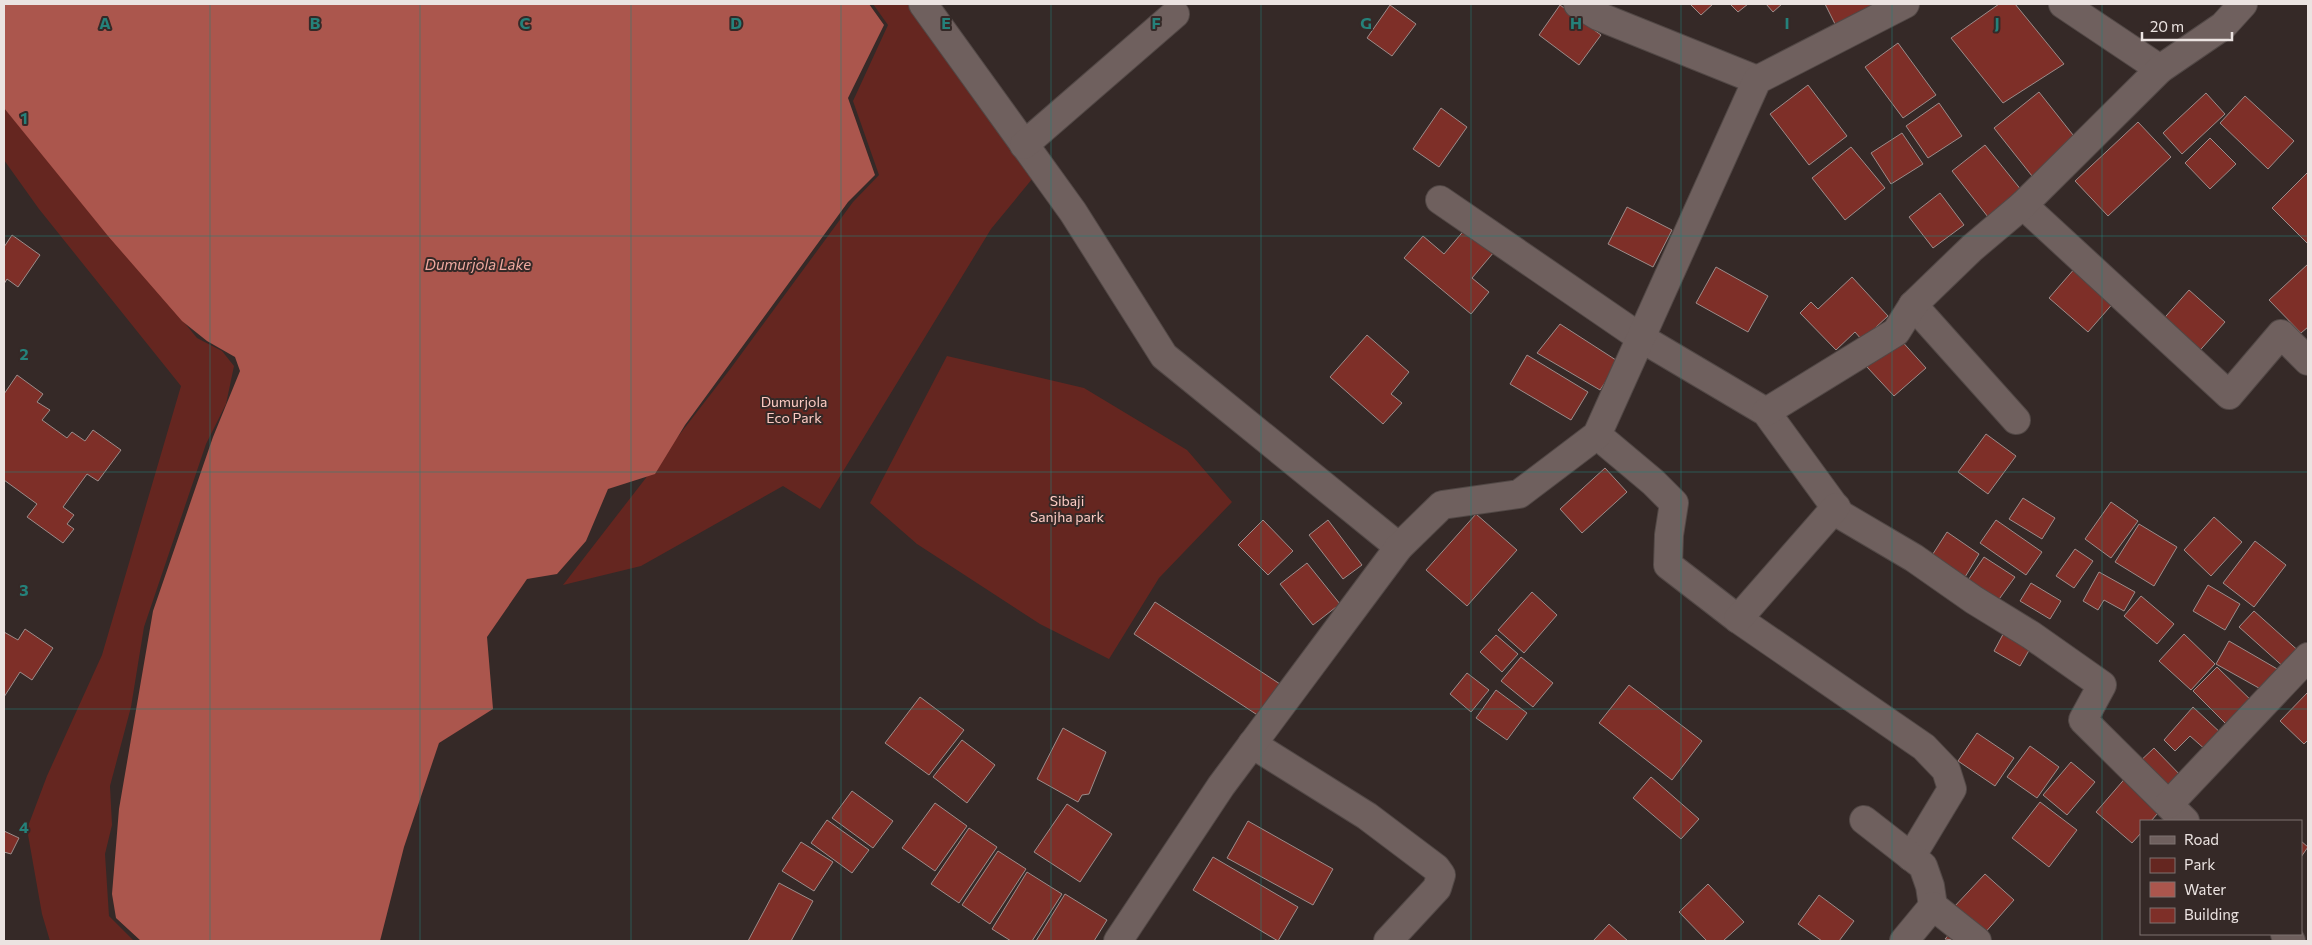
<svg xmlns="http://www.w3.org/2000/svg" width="2312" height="945" viewBox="0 0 2312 945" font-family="Commissioner,sans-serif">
  <rect width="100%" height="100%" fill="#352927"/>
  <g fill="#652620">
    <polygon points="873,4 916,4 1042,167 991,229 820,509 783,486 641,566 563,585 731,368 853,202 879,175 853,101 888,25"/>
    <polygon points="4,104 197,338 222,351 234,366 226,404 206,444 144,627 131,707 110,786 112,825 105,854 109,916 134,941 50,941 42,914 27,829 47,776 102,655 181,386 39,209 4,160"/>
    <polygon points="947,356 1084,388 1187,450 1232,502 1159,578 1109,659 1040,624 917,544 870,503"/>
  </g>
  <polygon fill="#ab564d" points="4,4 869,4 884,25 848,98 875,175 848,202 685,425 655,474 608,489 586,541 557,574 527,579 487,637 493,709 439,743 404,847 380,941 141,941 116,918 112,894 119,809 153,611 213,437 240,371 235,357 207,341 182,321 108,236 4,108"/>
  <g fill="#7e2f28" stroke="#9c8c8a">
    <polygon points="1690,4 1713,4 1701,15"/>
    <polygon points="1730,4 1748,4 1738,12"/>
    <polygon points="1766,4 1782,4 1773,12"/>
    <polygon points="1825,4 1876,4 1840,34"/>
    <polygon points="1999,4 2015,4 2064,64 2003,103 1951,38"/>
    <polygon points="1390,5 1416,24 1392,56 1367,38"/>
    <polygon points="1560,5 1601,35 1579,65 1539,35"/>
    <polygon points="1898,43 1936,95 1903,118 1865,67"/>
    <polygon points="1808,85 1847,136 1809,165 1770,114"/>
    <polygon points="2039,92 2077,140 2032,176 1994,128"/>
    <polygon points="2206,93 2225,114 2182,154 2163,133"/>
    <polygon points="2245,96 2294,141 2268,169 2220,123"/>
    <polygon points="1939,103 1962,136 1928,158 1906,126"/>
    <polygon points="1441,108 1467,127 1439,167 1413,149"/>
    <polygon points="2138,122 2171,157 2108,216 2075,181"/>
    <polygon points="1902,133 1923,164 1891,184 1871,153"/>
    <polygon points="2210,138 2236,164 2210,189 2185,163"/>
    <polygon points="1985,145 2022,191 1988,217 1952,171"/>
    <polygon points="1851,147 1885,188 1845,220 1812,178"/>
    <polygon points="2307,173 2308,174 2308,244 2272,208"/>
    <polygon points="1940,193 1964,225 1933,248 1909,217"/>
    <polygon points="1627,207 1672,230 1653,267 1608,244"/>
    <polygon points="1466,228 1494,252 1472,278 1489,292 1471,314 1404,258 1423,236 1444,254"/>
    <polygon points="12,235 40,255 18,287 7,279 4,284 4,247"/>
    <polygon points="2308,264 2308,327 2301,333 2269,300"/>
    <polygon points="1716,267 1768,296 1748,332 1696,303"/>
    <polygon points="2076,267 2115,301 2088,332 2049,298"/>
    <polygon points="1852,277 1888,316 1862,340 1855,332 1836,350 1800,313 1811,302 1818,309"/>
    <polygon points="2189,290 2225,322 2195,356 2159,324"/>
    <polygon points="1560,324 1619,362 1600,390 1537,353"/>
    <polygon points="1367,335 1409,372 1391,394 1402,403 1383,424 1330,377"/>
    <polygon points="1899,338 1926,368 1894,396 1867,367"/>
    <polygon points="1527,355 1588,392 1571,420 1510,384"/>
    <polygon points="17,375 43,394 37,402 50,410 42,420 67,438 72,432 85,441 93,430 121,450 98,481 87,474 63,507 74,515 67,524 74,529 63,543 27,517 37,504 4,480 4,394"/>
    <polygon points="1986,434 2016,456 1988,494 1958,472"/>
    <polygon points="1605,468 1627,492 1582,533 1560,509"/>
    <polygon points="2023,498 2055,518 2042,539 2009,519"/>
    <polygon points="2111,502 2138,521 2111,558 2085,539"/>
    <polygon points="1476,514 1517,550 1467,606 1426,570"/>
    <polygon points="2214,517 2242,542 2211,576 2184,550"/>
    <polygon points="1263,520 1293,551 1268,575 1238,545"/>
    <polygon points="1328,520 1362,565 1343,579 1309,535"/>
    <polygon points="1996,520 2042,552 2026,575 1980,543"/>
    <polygon points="2139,524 2177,547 2154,586 2115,562"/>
    <polygon points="1947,532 1979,554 1962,582 1929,560"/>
    <polygon points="2255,541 2286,565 2254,607 2223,583"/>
    <polygon points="2075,549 2093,561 2074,588 2056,576"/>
    <polygon points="1984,557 2015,577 1992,609 1962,589"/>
    <polygon points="1307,563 1340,604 1313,625 1280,584"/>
    <polygon points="2099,572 2135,592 2124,611 2104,600 2098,610 2083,601"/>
    <polygon points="2031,583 2061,601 2050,619 2020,601"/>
    <polygon points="2208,585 2240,604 2225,630 2193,611"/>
    <polygon points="1532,592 1557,615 1524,653 1498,630"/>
    <polygon points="2141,596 2174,624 2157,644 2124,616"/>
    <polygon points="1155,602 1283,686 1262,718 1134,634"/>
    <polygon points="2254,611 2302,654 2287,670 2239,627"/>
    <polygon points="2008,625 2035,640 2020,666 1994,651"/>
    <polygon points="25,629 53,648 32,680 20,672 4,697 4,632 18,640"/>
    <polygon points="2184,634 2215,664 2191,690 2159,661"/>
    <polygon points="1496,635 1518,654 1502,672 1480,652"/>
    <polygon points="2229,641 2279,670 2266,692 2216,664"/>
    <polygon points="1521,657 1553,683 1533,707 1501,681"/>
    <polygon points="2217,667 2257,706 2232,730 2193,691"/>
    <polygon points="1467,673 1489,690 1471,712 1450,694"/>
    <polygon points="1629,685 1702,741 1672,780 1599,723"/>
    <polygon points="1496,690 1527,713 1507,740 1476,718"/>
    <polygon points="2308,692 2308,740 2304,744 2280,721"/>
    <polygon points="920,697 964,730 929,775 885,743"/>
    <polygon points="2193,707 2223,735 2207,751 2190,736 2175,751 2164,740"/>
    <polygon points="1063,728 1106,752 1089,794 1082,795 1078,802 1037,779"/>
    <polygon points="1977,733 2014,758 1995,786 1958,761"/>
    <polygon points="962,740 995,765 967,803 933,777"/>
    <polygon points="2030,746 2059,767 2037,798 2007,777"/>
    <polygon points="2154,748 2185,780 2167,798 2136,765"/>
    <polygon points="2071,762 2095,782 2067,815 2043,795"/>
    <polygon points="2128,775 2164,806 2151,821 2141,821 2141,833 2132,843 2096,812"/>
    <polygon points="1651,777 1699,819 1681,839 1633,798"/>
    <polygon points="852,791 893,821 873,848 832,818"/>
    <polygon points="2040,802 2077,830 2049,867 2012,838"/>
    <polygon points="935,803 967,826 935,871 902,848"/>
    <polygon points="1067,804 1112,834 1080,882 1034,852"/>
    <polygon points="827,820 869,850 852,873 811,843"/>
    <polygon points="1248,821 1333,869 1313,905 1227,858"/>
    <polygon points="969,828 997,847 959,903 931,884"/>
    <polygon points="4,831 19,838 11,854 4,852"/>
    <polygon points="2301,841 2308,847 2301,857"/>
    <polygon points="801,842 833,862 814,891 782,871"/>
    <polygon points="998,851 1026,869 990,924 962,905"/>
    <polygon points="1213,857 1298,907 1278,941 1193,890"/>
    <polygon points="1027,872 1062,894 1032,941 1011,941 992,929"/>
    <polygon points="1985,874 2014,900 1983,935 1953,908"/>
    <polygon points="779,883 813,901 791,941 748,941"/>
    <polygon points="1708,884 1744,922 1723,941 1707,941 1679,912"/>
    <polygon points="1065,894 1107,920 1094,941 1036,941"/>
    <polygon points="1819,895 1854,921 1839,941 1822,941 1798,924"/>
    <polygon points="1609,924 1628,941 1593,941"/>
    <polygon points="1953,930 1961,941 1945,939"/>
  </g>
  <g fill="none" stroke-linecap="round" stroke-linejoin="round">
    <g stroke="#524846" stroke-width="30">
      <g id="minor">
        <polyline points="923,4 1073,212 1164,356 1399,547"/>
        <polyline points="1578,4 1598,16 1757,80"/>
        <polyline points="2063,4 2160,69"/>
        <polyline points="1024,145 1175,14"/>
        <polyline points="1440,200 1641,338 1766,412 1841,515 1914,558 1974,600 2031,635 2102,685 2083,720 2185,821"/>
        <polyline points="2023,205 2229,395 2281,334 2308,361"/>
        <polyline points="1913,305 2016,420"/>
        <polyline points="1766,412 1896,332 1913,305 1972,248 2023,205 2160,69 2223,26 2243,4"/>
        <polyline points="1597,435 1653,482 1674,503 1669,535 1668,565 1738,619 1924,747 1946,770 1952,789 1911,857"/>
        <polyline points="1738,619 1836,507"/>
        <polyline points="1252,744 1367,816 1436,868 1441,875 1437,888 1388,941"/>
        <polyline points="2169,804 2308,657"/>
        <polyline points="1864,820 1923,866 1930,886 1933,906"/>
        <polyline points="2285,934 2291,941"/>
        <polyline points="1118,941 1221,786 1399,547 1442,505 1519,494 1597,435 1757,80 1905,4"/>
        <polyline points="1904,941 1933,906 1977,941"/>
      </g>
    </g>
    <use href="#minor" stroke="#6f605e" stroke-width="28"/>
  </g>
  <path fill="none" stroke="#25817a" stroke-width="1" stroke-opacity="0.55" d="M210,4V941M420,4V941M631,4V941M841,4V941M1051,4V941M1261,4V941M1471,4V941M1681,4V941M1892,4V941M2102,4V941M4,236H2308M4,472H2308M4,709H2308"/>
  <g text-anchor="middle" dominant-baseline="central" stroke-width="4" stroke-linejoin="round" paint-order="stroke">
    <g font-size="14" fill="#fccbc3" stroke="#352927">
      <text x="794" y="401">Dumurjola<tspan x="794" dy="16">Eco Park</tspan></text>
      <text x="1067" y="500">Sibaji<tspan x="1067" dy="16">Sanjha park</tspan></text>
    </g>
    <g font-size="15" font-style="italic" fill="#f1aaa1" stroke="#352927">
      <text x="478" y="264">Dumurjola Lake</text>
    </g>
  </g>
  <g font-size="16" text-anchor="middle" font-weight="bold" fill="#25817a" stroke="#352927" stroke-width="4" stroke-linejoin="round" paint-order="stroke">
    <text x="105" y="29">A</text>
    <text x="315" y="29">B</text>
    <text x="525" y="29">C</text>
    <text x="736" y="29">D</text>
    <text x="946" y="29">E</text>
    <text x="1156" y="29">F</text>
    <text x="1366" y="29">G</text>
    <text x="1576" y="29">H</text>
    <text x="1787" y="29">I</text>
    <text x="1997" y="29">J</text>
    <text x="24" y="124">1</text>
    <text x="24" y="360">2</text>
    <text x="24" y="596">3</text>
    <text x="24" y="833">4</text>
  </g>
  <rect width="2312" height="945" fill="none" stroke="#ebe3e1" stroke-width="10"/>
  <rect x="2140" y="820" width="162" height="115" fill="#352927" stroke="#7e7371"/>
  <rect x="2150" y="836" width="25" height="8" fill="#6f605e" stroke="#7e7371"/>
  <text x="2184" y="845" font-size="15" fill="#ebe3e1">Road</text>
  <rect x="2150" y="858" width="25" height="15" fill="#652620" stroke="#7e7371"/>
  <text x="2184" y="870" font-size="15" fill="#ebe3e1">Park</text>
  <rect x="2150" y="882" width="25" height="15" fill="#ab564d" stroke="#7e7371"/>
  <text x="2184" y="895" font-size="15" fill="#ebe3e1">Water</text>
  <rect x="2150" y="908" width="25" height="15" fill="#7e2f28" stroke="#7e7371"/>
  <text x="2184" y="920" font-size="15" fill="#ebe3e1">Building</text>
  <path d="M2142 32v8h90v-8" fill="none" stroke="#ebe3e1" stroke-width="2.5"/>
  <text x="2150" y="32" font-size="15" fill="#ebe3e1" stroke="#352927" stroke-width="4" paint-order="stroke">20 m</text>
</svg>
